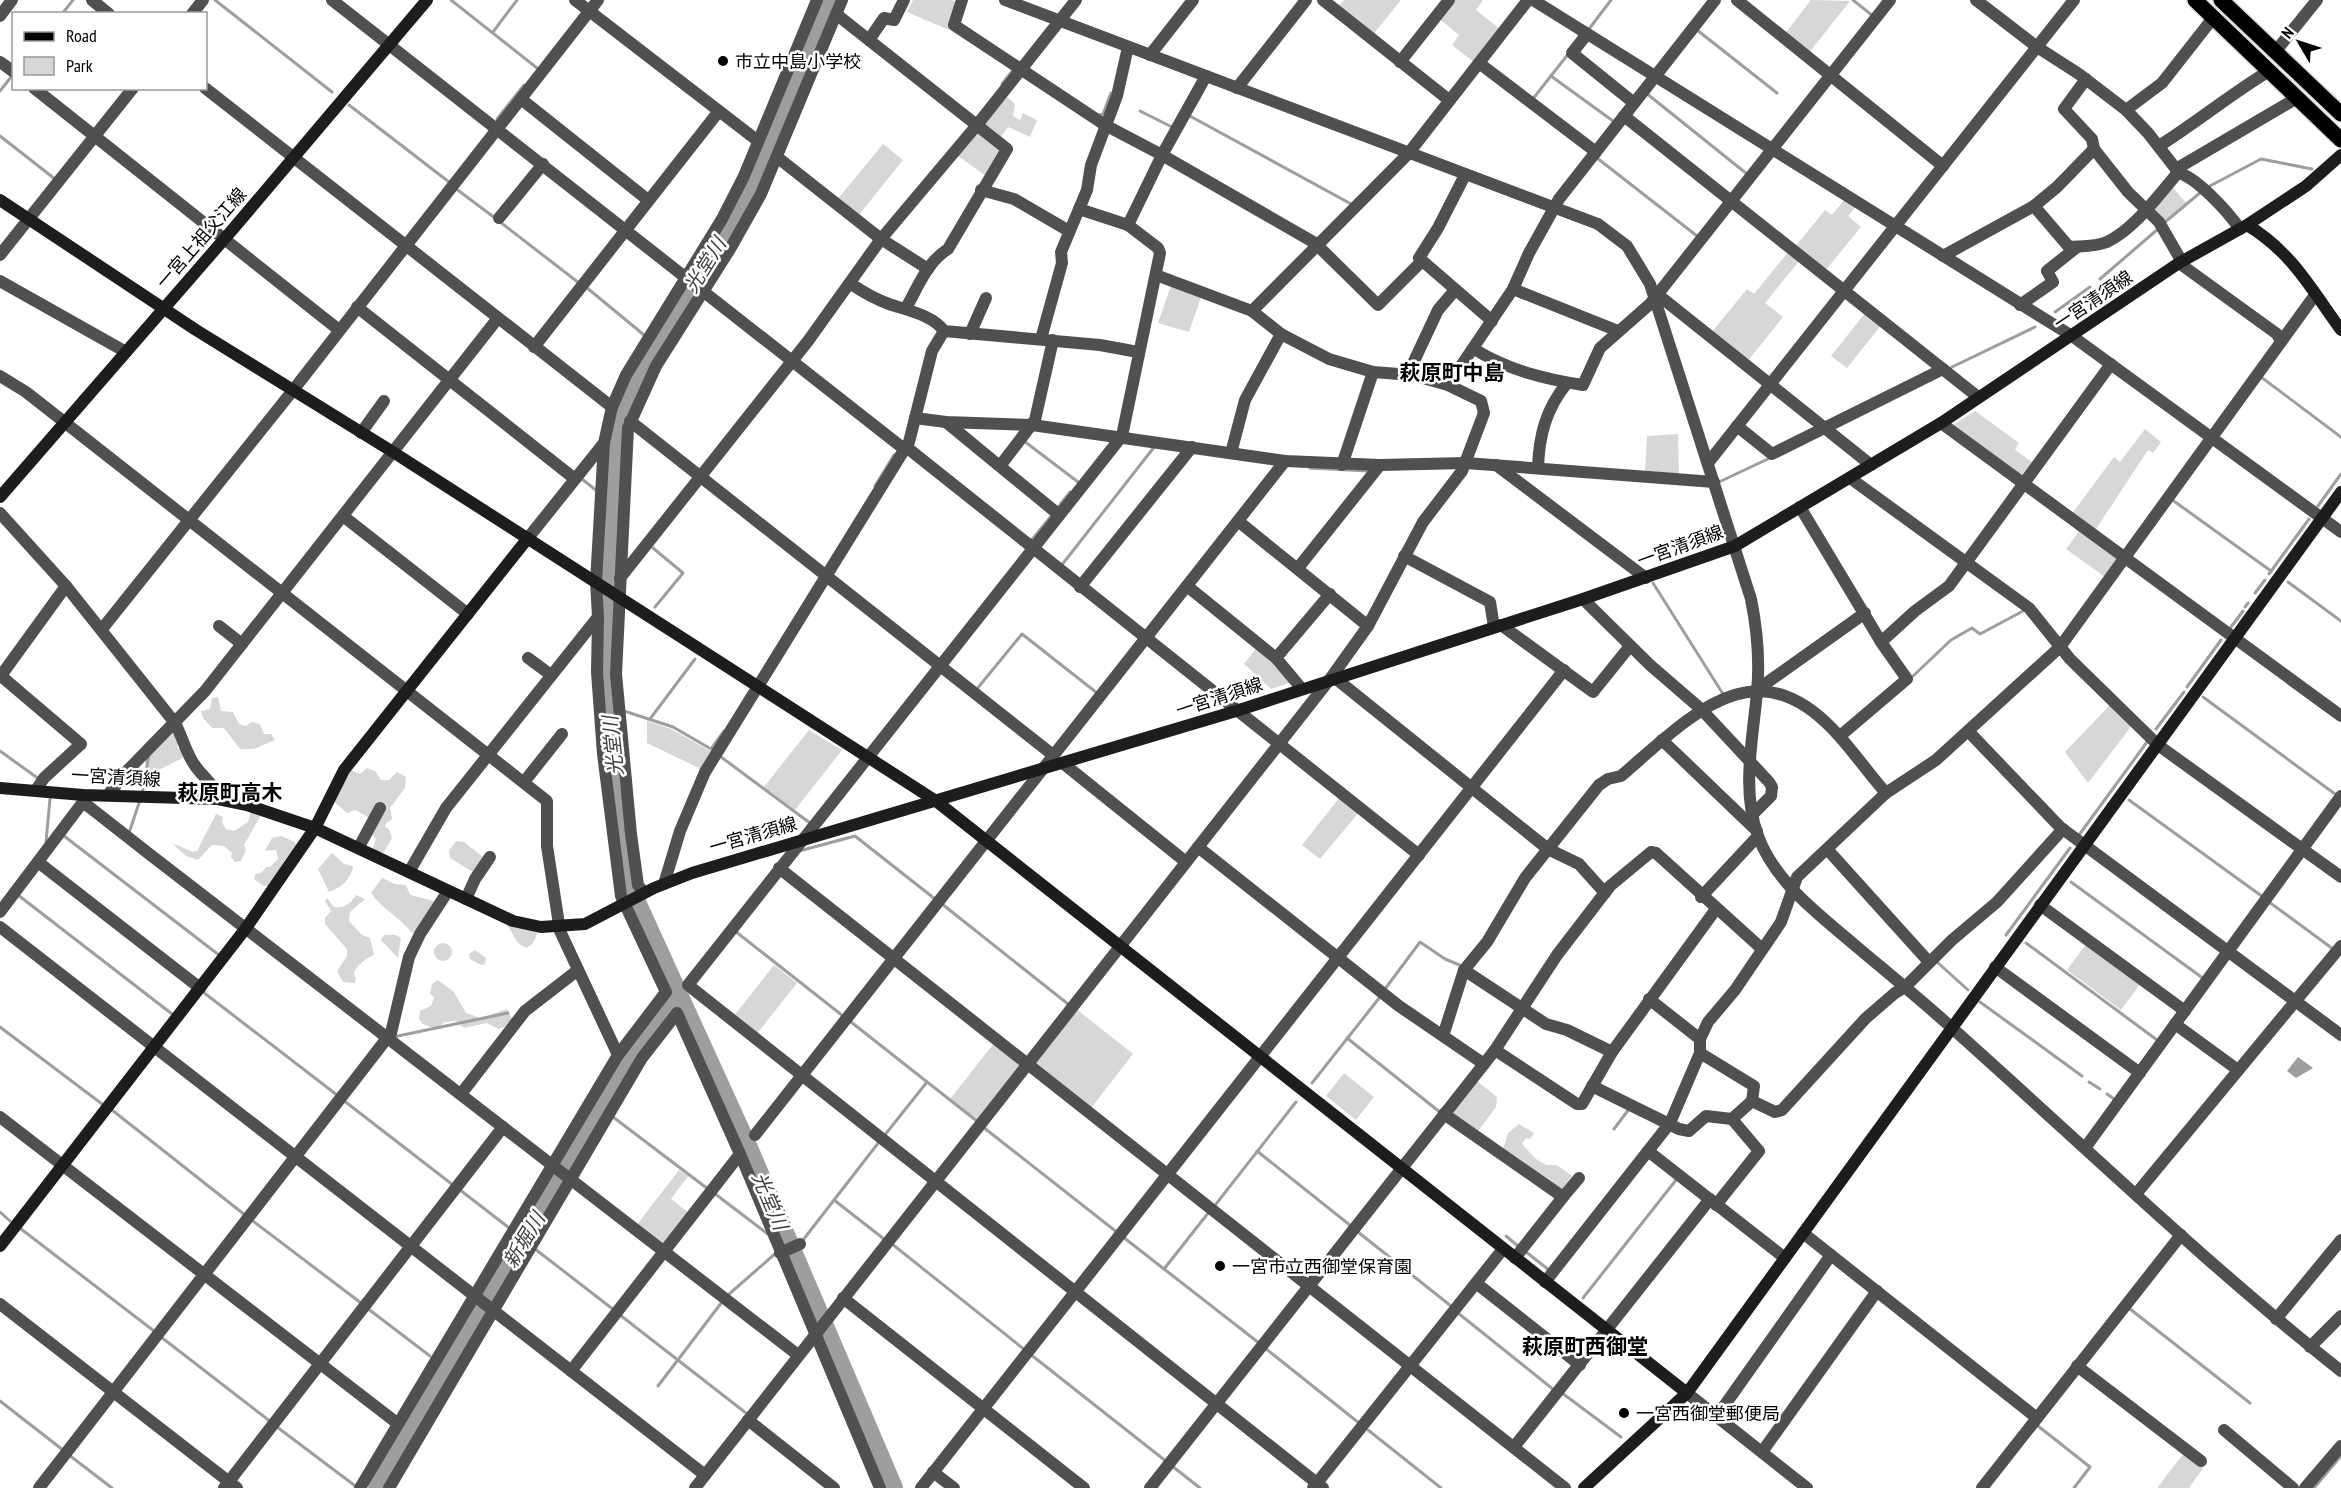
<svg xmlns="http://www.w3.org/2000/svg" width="2341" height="1488" viewBox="0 0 2341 1488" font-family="'PT Sans Narrow','Noto Sans JP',sans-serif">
  <rect width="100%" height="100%" fill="#fff"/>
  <g fill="#d7d7d7">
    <polygon points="913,0 952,0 959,3 949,30 907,12"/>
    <polygon points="1344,0 1401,0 1372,36 1337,8"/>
    <polygon points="1451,0 1483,0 1476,10 1501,30 1475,63 1452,45 1459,35 1437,17"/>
    <polygon points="1811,0 1850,1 1808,54 1784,35"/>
    <polygon points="1007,97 1015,104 1013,116 1020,120 1023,113 1037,120 1030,137 1008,127 1000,138 984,125"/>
    <polygon points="980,130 1001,151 986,176 958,156"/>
    <polygon points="883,144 903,160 858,216 837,200"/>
    <polygon points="2172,186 2186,203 2163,222 2153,208"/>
    <polygon points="1845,199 1856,206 1848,216 1861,227 1825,271 1795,247 1825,210 1832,215"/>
    <polygon points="1789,251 1800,260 1765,303 1783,317 1747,362 1711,333 1747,289 1754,294"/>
    <polygon points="1172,283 1202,294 1189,332 1158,323"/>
    <polygon points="1866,312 1882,324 1847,368 1831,356"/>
    <polygon points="1975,411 2019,443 2015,450 2035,464 2021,478 1953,425"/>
    <polygon points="2145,429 2161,442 2153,453 2148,450 2094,532 2071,515 2114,457 2120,462"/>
    <polygon points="1678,434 1679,474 1645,471 1647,436"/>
    <polygon points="2080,530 2118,559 2105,577 2066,549"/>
    <polygon points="1257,647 1292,682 1271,689 1244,664"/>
    <polygon points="218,697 221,711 233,712 239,724 246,726 252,722 260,724 264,734 271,734 275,740 254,749 240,749 224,728 212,728 203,718 201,711 210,709 212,698"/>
    <polygon points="2111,704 2133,724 2088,783 2065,752"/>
    <polygon points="647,721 671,729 712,752 703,770 647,743"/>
    <polygon points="809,730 842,750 795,810 764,787"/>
    <polygon points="174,732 179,738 177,747 182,751 183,758 152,773 145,763 145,757 167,734"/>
    <polygon points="367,768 375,771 381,780 389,780 397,772 406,777 405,788 390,808 392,819 386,823 385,827 389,829 392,838 384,852 378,853 373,848 376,839 371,833 368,817 355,810 347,813 332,800 336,790 351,770 360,774"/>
    <polygon points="1340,797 1359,812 1320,859 1302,845"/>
    <polygon points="251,810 261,815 244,845 246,850 241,861 235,862 231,857 232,853 224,846 212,845 198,860 186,856 172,843 193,852 197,851 216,814 223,817 222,823 226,829 234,831 248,822"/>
    <path d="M281,836L295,842L297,847C284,857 280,873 268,886H264L254,879L255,875L262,872L266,867H270L278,859L276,850L265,851L272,838Z"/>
    <polygon points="456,841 464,842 483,857 483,864 473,872 450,858 449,851"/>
    <path d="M332,853L344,864L353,866C352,878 340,889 329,892L318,869Z"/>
    <path d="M382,878L395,884L406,885L410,895L434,901L420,930L412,933C400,917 383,910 371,893Z"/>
    <path d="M356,895L365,899L350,912L349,921L362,935L370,938L374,955C365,959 358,964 354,973L356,979L355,983L343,982L337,971L347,956V949L325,924V918L331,911L325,901L327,898L334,907C345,908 350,904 356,895Z"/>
    <path d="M506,920L539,930L533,943L527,948C515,945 514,933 507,926Z"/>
    <polygon points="384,935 396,935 401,938 398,958 381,940"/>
    <circle cx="443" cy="952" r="9"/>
    <polygon points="2087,943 2141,983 2121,1010 2067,970"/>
    <polygon points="475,950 486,958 485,964 481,965 470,959 469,954"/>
    <polygon points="774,965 797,983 756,1035 733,1017"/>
    <polygon points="438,980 454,992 466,1013 481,1018 507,1009 512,1019 505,1027 498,1029 487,1023 464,1028 456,1021 445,1022 436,1029 423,1024 419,1019 420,1011 431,1006 434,998 430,993 432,984"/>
    <polygon points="1075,1008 1133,1054 1091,1108 1036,1065 1035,1060"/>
    <polygon points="995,1042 1021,1063 976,1120 950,1099"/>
    <polygon points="1344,1073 1374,1097 1356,1120 1326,1096"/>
    <polygon points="1477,1081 1497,1097 1496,1107 1478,1131 1451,1113"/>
    <polygon points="1519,1124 1534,1133 1530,1139 1526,1138 1522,1144 1536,1159 1546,1165 1557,1165 1572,1176 1562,1189 1503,1149 1508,1133"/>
    <polygon points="679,1170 688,1176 671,1199 689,1213 665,1244 636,1226"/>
    <polygon points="2184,1453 2203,1468 2189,1488 2157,1488"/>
  </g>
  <polygon fill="#9e9e9e" points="2298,1057 2313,1068 2296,1078 2287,1071"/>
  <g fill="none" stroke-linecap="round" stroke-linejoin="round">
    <g stroke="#9e9e9e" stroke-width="3">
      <polyline points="215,0 332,92"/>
      <polyline points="451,0 537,68"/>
      <polyline points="1853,0 1873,16"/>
      <polyline points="62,14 73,0"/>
      <polyline points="1589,29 1611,0"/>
      <polyline points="1697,30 1777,93"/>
      <polyline points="493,32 517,0"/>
      <polyline points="1551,76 1613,121"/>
      <polyline points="1002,84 1013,70"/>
      <polyline points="0,91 11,77"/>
      <polyline points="1646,93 1747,174"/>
      <polyline points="1532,100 1569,53"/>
      <polyline points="349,105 449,182"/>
      <polyline points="1140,111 1172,127"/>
      <polyline points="1098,115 1103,114 1111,93"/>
      <polyline points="1188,115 1353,205"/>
      <polyline points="497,119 524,85"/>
      <polyline points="0,136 55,179"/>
      <polyline points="1597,158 1697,236"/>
      <polyline points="2208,187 2261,159 2312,169"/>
      <polyline points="455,188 495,218"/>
      <polyline points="500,222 579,283"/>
      <polyline points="2164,223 2201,192"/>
      <polyline points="2100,279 2158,229"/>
      <polyline points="586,287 644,335"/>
      <polyline points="2055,312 2090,287"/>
      <polyline points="1950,368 2035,327"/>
      <polyline points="2261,377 2341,437"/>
      <polyline points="1024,441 1078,482"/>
      <polyline points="1310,468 1368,471"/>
      <polyline points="582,479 597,491"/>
      <polyline points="1719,482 1772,457"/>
      <polyline points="875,486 894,455"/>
      <polyline points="606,498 611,502"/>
      <polyline points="2171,499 2271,571"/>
      <polyline points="1059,506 1070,492"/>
      <polyline points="2318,506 2341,474"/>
      <polyline points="1030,542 1052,515"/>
      <polyline points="653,548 683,573 655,607"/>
      <polyline points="1061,566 1155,446"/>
      <polyline points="2269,574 2309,519"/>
      <polyline points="2288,582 2341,621"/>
      <polyline points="1653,583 1723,694"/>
      <polyline points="2255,593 2265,580"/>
      <polyline points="2245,607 2248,603"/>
      <polyline points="2231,627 2243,611"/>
      <polyline points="1912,677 1951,640 1972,628 1980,634 2025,610"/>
      <polyline points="2187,687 2221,640"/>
      <polyline points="976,690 1022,634 1097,693"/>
      <polyline points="2203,697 2335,794"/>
      <polyline points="624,711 673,727 711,749 724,731"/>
      <polyline points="650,719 695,659"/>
      <polyline points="2156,729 2184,692"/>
      <polyline points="0,751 39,779"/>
      <polyline points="721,757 810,823"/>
      <polyline points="142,794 149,754"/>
      <polyline points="2129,800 2263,897"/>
      <polyline points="129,833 140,800"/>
      <polyline points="2079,835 2147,742"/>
      <polyline points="64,836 219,955"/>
      <polyline points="46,842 50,799"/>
      <polyline points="799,851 855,836 935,899"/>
      <polyline points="2071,882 2204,979"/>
      <polyline points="18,895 172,1014"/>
      <polyline points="2269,902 2333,949"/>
      <polyline points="942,904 1068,1004"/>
      <polyline points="735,931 843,1016"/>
      <polyline points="2006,935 2070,848"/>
      <polyline points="2026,943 2157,1040"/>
      <polyline points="1936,961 1968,990"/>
      <polyline points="1385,989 1420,942 1445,959 1462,966"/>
      <polyline points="203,992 337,1095"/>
      <polyline points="1980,1002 2082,1076"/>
      <polyline points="851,1022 978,1122"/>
      <polyline points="0,1027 102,1104"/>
      <polyline points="393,1037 508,1013"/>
      <polyline points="1347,1038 1441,1113"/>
      <polyline points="2089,1082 2100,1089"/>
      <polyline points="1312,1083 1380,997"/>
      <polyline points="2107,1094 2114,1099"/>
      <polyline points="343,1100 453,1185"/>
      <polyline points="112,1110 245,1215"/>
      <polyline points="613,1117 708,1189"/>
      <polyline points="983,1127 1118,1233"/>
      <polyline points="1614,1129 1629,1109"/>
      <polyline points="884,1136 927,1082"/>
      <polyline points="1257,1151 1351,1226"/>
      <polyline points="460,1190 508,1227"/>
      <polyline points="714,1193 769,1235"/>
      <polyline points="834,1200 884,1239"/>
      <polyline points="1216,1204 1296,1102"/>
      <polyline points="0,1212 10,1221"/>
      <polyline points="253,1221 361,1303"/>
      <polyline points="21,1229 154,1331"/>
      <polyline points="1358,1232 1451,1306"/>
      <polyline points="519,1235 523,1238"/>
      <polyline points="1506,1236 1518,1246"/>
      <polyline points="1123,1237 1259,1343"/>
      <polyline points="803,1240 879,1142"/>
      <polyline points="892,1244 1025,1350"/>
      <polyline points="535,1249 614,1310"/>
      <polyline points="1526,1252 1549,1270"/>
      <polyline points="1164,1269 1209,1212"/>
      <polyline points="728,1295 776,1253"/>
      <polyline points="1583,1298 1676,1180"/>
      <polyline points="367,1308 430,1356"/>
      <polyline points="2130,1309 2250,1403"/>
      <polyline points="1458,1313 1554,1390"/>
      <polyline points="620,1315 746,1413"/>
      <polyline points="161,1337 271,1422"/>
      <polyline points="1265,1348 1359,1423"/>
      <polyline points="1030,1354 1167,1462"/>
      <polyline points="442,1364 446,1368"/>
      <polyline points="658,1386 722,1302"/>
      <polyline points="1562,1393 1621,1437"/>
      <polyline points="0,1401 63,1450"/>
      <polyline points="2038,1426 2090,1467 2074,1488"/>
      <polyline points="277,1427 354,1485"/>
      <polyline points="1368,1430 1441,1488"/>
      <polyline points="69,1455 112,1488"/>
      <polyline points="1172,1466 1200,1488"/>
      <polyline points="2314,1488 2341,1456"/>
    </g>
    <g stroke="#9e9e9e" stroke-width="20">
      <polyline points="831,0 745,202 701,277 667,325 639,375 618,426 606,622 609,712 630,889 748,1148 893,1488"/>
      <polyline points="378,1488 451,1360 613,1090 642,1042 679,998"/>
    </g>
    <g stroke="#dbdbdb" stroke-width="18">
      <g id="primary">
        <polyline points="2195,0 2341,140"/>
        <polyline points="2221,0 2341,114"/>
      </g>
    </g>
    <g stroke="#505050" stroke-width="12">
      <polyline points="92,0 109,14"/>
      <polyline points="332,0 899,445 910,450 1419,855"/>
      <polyline points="575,0 758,141"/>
      <polyline points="962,0 954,25 1105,125 1162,155 1315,243 1378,305 1422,261"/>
      <path d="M1005,0L1598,224L1627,246L1650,284L1751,599C1757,629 1760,661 1757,692C1753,739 1741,789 1758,836C1776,884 1820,915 1857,947C1889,974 1921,1000 1952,1028C2081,1143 2206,1264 2341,1371"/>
      <polyline points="1323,0 1449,100"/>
      <polyline points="1533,0 2072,336 2341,532"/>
      <polyline points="1737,0 1943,166"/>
      <path d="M1976,0L2037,47L2079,74L2126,110L2148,133L2176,169V175C2156,198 2135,228 2107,242C2095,247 2082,246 2069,247L2034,206"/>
      <polyline points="192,14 203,0"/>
      <path d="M836,14L1007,149L948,249C927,262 918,287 906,308"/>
      <polyline points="0,16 12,0"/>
      <polyline points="1587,34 1572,53 1634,103"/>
      <polyline points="869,40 884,18 894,20 904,0"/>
      <polyline points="2275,52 2317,0"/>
      <polyline points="1150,55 1193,0"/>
      <polyline points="0,62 14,72"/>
      <polyline points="1400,62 1449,0"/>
      <polyline points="1479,63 1596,152"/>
      <polyline points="2086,79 2064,109 2092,139 2094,149 2128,192 2159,222 2182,262"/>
      <polyline points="34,88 339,330"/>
      <polyline points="205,88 612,407"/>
      <polyline points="1237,88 1306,0"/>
      <polyline points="521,99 648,200"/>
      <polyline points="2126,110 2162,83 2213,18"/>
      <polyline points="1624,116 1978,397"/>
      <path d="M2159,146C2197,122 2231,94 2269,71"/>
      <polyline points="777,157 881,239 928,269"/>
      <polyline points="2176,169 2297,98"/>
      <path d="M2176,172C2196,176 2228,212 2240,229"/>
      <polyline points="1465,175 1438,228 1419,258 1492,321"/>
      <polyline points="981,190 1014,199 1069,231"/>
      <polyline points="1079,209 1128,225 1158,248 1160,253 1122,436 688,985 1323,1488"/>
      <polyline points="499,218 543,164"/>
      <polyline points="1128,225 1162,155 1206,76"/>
      <polyline points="0,255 133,88"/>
      <polyline points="1943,256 2034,206 2057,187 2094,149"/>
      <polyline points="2179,263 2277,334 2281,341"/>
      <polyline points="0,281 126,352"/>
      <path d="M851,284C863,292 875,299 889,304C906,310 933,315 944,331L1100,345L1138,352"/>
      <polyline points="1513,289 1618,331"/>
      <polyline points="1657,294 1871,465"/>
      <polyline points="2020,305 2053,282 2047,271 2077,247"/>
      <polyline points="357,307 575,479"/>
      <polyline points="1252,311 1408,154 1528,0"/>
      <polyline points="970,334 986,298"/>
      <polyline points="1041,339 1062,263 1061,252 1087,190 1091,165 1117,96 1128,47"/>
      <polyline points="534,347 719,111"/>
      <path d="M1474,349C1508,370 1544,379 1583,385L1600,348L1650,304L1890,0"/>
      <polyline points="1408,374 1438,310 1455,290"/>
      <polyline points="0,376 26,392 547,801 547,846 560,931 618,1055"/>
      <polyline points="1448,385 1513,289 1529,253 1559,199 1715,0"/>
      <polyline points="915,418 946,422 1032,425 1285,461 1380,465 1466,463 1714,482"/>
      <polyline points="630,421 1053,755"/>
      <polyline points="946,422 1058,514"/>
      <polyline points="1941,423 2341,716"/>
      <polyline points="1737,426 1772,454 1943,369"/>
      <polyline points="361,433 384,401"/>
      <polyline points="1231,453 1245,400 1281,334"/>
      <polyline points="1708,463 2074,0"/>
      <polyline points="1342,465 1373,372"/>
      <polyline points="1496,465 1646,578"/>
      <polyline points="1000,466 1035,420 1053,340"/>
      <path d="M1538,468C1539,435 1546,409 1567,383"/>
      <polyline points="1850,478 2029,608 2070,659 2158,745 2341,877"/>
      <polyline points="1800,507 1881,642 1907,679 1840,736"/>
      <path d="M0,513L66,586L175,723C183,738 186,754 196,767C205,779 215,785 218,799"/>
      <polyline points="343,516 468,614"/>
      <polyline points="1238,521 1368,626"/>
      <polyline points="528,538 604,443 612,407 626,375 722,219 744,176 817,0"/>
      <polyline points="1404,556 1490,602 1494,627"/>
      <polyline points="1298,568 1380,465"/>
      <polyline points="620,578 808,341 881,239 977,125 1076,0"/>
      <polyline points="1187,586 1276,658 1302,689"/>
      <polyline points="1080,587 1192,447"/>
      <polyline points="1583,599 1650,665 1701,709 1769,782 1772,787 1771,796 1753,814"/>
      <polyline points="1501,625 1593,692 1630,646"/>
      <polyline points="219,626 242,644"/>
      <polyline points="102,629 294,389 598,0"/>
      <polyline points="1881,642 1915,611 1949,586 2111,364"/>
      <polyline points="528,658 551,675"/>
      <polyline points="1276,658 1330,594"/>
      <polyline points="0,675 81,744 44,778 36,790"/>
      <polyline points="0,677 66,586"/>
      <polyline points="1335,678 1548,849 1579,864 1605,893"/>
      <polyline points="1758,689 1865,613"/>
      <polyline points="1968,731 2060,827 2341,1035"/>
      <polyline points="1662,740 1757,831"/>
      <polyline points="1064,764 1186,862"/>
      <polyline points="524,782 562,734"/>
      <polyline points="83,795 83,802 148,853 798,1355"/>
      <polyline points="108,795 127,771 205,691 498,318"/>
      <polyline points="359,847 380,808"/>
      <polyline points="1198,847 1399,1006 1484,1064"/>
      <polyline points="1827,849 1929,962"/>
      <polyline points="38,862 200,988"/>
      <polyline points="779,868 1565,1488"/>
      <polyline points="409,872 446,808 598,617 596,582 604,443"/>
      <polyline points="664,884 680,831 705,772 909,442 932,351 944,331"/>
      <polyline points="644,893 638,885 631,834 616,674 628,428 656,366 730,249 761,194 842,0"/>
      <polyline points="1701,897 1758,836"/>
      <polyline points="466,899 475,879 490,857"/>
      <polyline points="2040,905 2185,1011"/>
      <polyline points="0,912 83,802"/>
      <polyline points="0,927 705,1475"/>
      <polyline points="1995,967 2140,1073"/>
      <polyline points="1464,970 1546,1024 1567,1030 1612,1052"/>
      <polyline points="1649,999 1700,1039"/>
      <polyline points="2175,1024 2238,1070"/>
      <path d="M1443,1036L1464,970L1487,942L1525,878L1599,785L1608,779L1621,776C1692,715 1757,642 1840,737C1856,755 1870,775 1886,793"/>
      <polyline points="1495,1050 1577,1104 1582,1104 1612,1052 1716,909"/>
      <polyline points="1592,1086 1679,1129 1689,1131 1706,1116 1732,1119 1752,1101 1754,1086 1700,1053"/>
      <polyline points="461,1094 525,1011 578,970"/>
      <polyline points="1752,1101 1775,1112 1782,1110 1866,1018 1895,993 1905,987 1952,940 1997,902 2063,829"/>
      <polyline points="1444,1114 1563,1197 1515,1258"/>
      <polyline points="0,1117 397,1423"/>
      <polyline points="755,1135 1285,461"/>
      <polyline points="2085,1148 2341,796"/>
      <polyline points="1648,1151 1785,1258"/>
      <polyline points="2136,1194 2341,946"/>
      <polyline points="1563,1197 1579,1178"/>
      <polyline points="1716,1205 1759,1151 1732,1119"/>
      <polyline points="1803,1233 2037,1418"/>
      <polyline points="780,1253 800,1244"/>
      <polyline points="1545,1282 1670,1123 1700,1053 1700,1039 1708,1022 1735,990 1781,922 1797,877 1886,793 1936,760 2060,647 2315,295"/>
      <polyline points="1476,1283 1580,1365"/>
      <polyline points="843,1298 1084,1488"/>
      <polyline points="0,1304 237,1488"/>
      <polyline points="2276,1319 2341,1240"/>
      <polyline points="2310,1347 2341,1316"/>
      <polyline points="2077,1366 2201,1461"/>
      <polyline points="571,1371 740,1154"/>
      <polyline points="1687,1393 1807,1488"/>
      <polyline points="1717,1416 1831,1255"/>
      <polyline points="748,1420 834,1488"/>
      <polyline points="2224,1430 2293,1488"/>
      <polyline points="1514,1447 1710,1199"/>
      <polyline points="1762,1452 1877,1291"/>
      <polyline points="933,1472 954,1488"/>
      <polyline points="39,1488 391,1033 409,957 420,934 448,891"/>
      <polyline points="224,1488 503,1127"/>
      <polyline points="360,1488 618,1055 666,992 621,896 603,754 597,672 598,617"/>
      <polyline points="389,1488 642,1058 677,1013 740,1154 880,1488"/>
      <polyline points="695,1488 1330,679 1368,626 1423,522 1462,471 1484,413 1481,401 1448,385 1412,375 1373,372 1329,359 1281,334 1252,311 1156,275"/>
      <polyline points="921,1488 1564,670"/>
      <polyline points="1150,1488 1495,1050 1557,955 1610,886 1651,852 1656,853 1761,948"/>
      <polyline points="1313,1488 1503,1249"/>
      <polyline points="1982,1488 2181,1235"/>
      <polyline points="2305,1488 2341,1446"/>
    </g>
    <g stroke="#1d1d1d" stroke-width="12">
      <polyline points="0,200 196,330 393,452 936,801 1687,1393"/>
      <path d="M2247,225C2292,252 2311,289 2341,330"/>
      <polyline points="0,497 233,229 427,0"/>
      <polyline points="0,788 83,795 218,799 247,805 315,828 513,921 541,927 585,924 654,888 692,873 1236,711 1583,599 1735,546 1941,423 2179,263 2247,225 2306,186 2341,155"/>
      <polyline points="0,1246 246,928 315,828 344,770 528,538"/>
      <polyline points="1584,1488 1687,1393 2341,492"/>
    </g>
    <use href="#primary" stroke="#000" stroke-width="15"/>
  </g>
  <g fill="#000" stroke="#fff" stroke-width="2">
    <circle cx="723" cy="61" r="6"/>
    <circle cx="1220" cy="1266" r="6"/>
    <circle cx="1624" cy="1413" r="6"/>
  </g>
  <g text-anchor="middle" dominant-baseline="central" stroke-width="5" stroke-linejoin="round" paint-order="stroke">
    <g font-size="18" fill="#000" stroke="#fff" text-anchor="start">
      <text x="735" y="61">市立中島小学校</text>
      <text x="1232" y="1266">一宮市立西御堂保育園</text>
      <text x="1636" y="1413">一宮西御堂郵便局</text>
    </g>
    <g font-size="18" fill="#000" stroke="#fff">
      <text transform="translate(201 238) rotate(-49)">一宮上祖父江線</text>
      <text transform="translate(2093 300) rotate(-34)">一宮清須線</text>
      <text transform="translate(1680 546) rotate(-20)">一宮清須線</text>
      <text transform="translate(1219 697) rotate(-18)">一宮清須線</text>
      <text transform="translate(116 777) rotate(3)">一宮清須線</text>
      <text transform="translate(753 835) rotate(-16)">一宮清須線</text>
    </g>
    <g font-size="20" font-style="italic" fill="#3f3f3f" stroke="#fff">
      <text transform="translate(705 265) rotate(-58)">光堂川</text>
      <text transform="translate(613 746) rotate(-96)">光堂川</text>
      <text transform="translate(770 1201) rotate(67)">光堂川</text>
      <text transform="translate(524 1240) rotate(-59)">新堀川</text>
    </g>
    <g font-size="21" font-weight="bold" fill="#000" stroke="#fff">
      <text x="1452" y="372">萩原町中島</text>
      <text x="230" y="792">萩原町高木</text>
      <text x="1585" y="1346">萩原町西御堂</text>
    </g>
  </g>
  <rect x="12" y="12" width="195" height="78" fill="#ffffff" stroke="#999999" stroke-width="1.5"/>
  <rect x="24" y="32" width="30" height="9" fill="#000000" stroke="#999999" stroke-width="1.5"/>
  <text x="66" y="42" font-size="18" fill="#000000">Road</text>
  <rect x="24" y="57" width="30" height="18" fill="#d7d7d7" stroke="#999999" stroke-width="1.5"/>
  <text x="66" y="72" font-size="18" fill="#000000">Park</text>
  <g transform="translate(2299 42) rotate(309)" stroke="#ffffff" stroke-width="4.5" paint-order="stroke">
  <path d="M0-4.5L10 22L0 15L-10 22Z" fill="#000000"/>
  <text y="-9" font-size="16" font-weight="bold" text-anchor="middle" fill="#000000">N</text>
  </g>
</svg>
